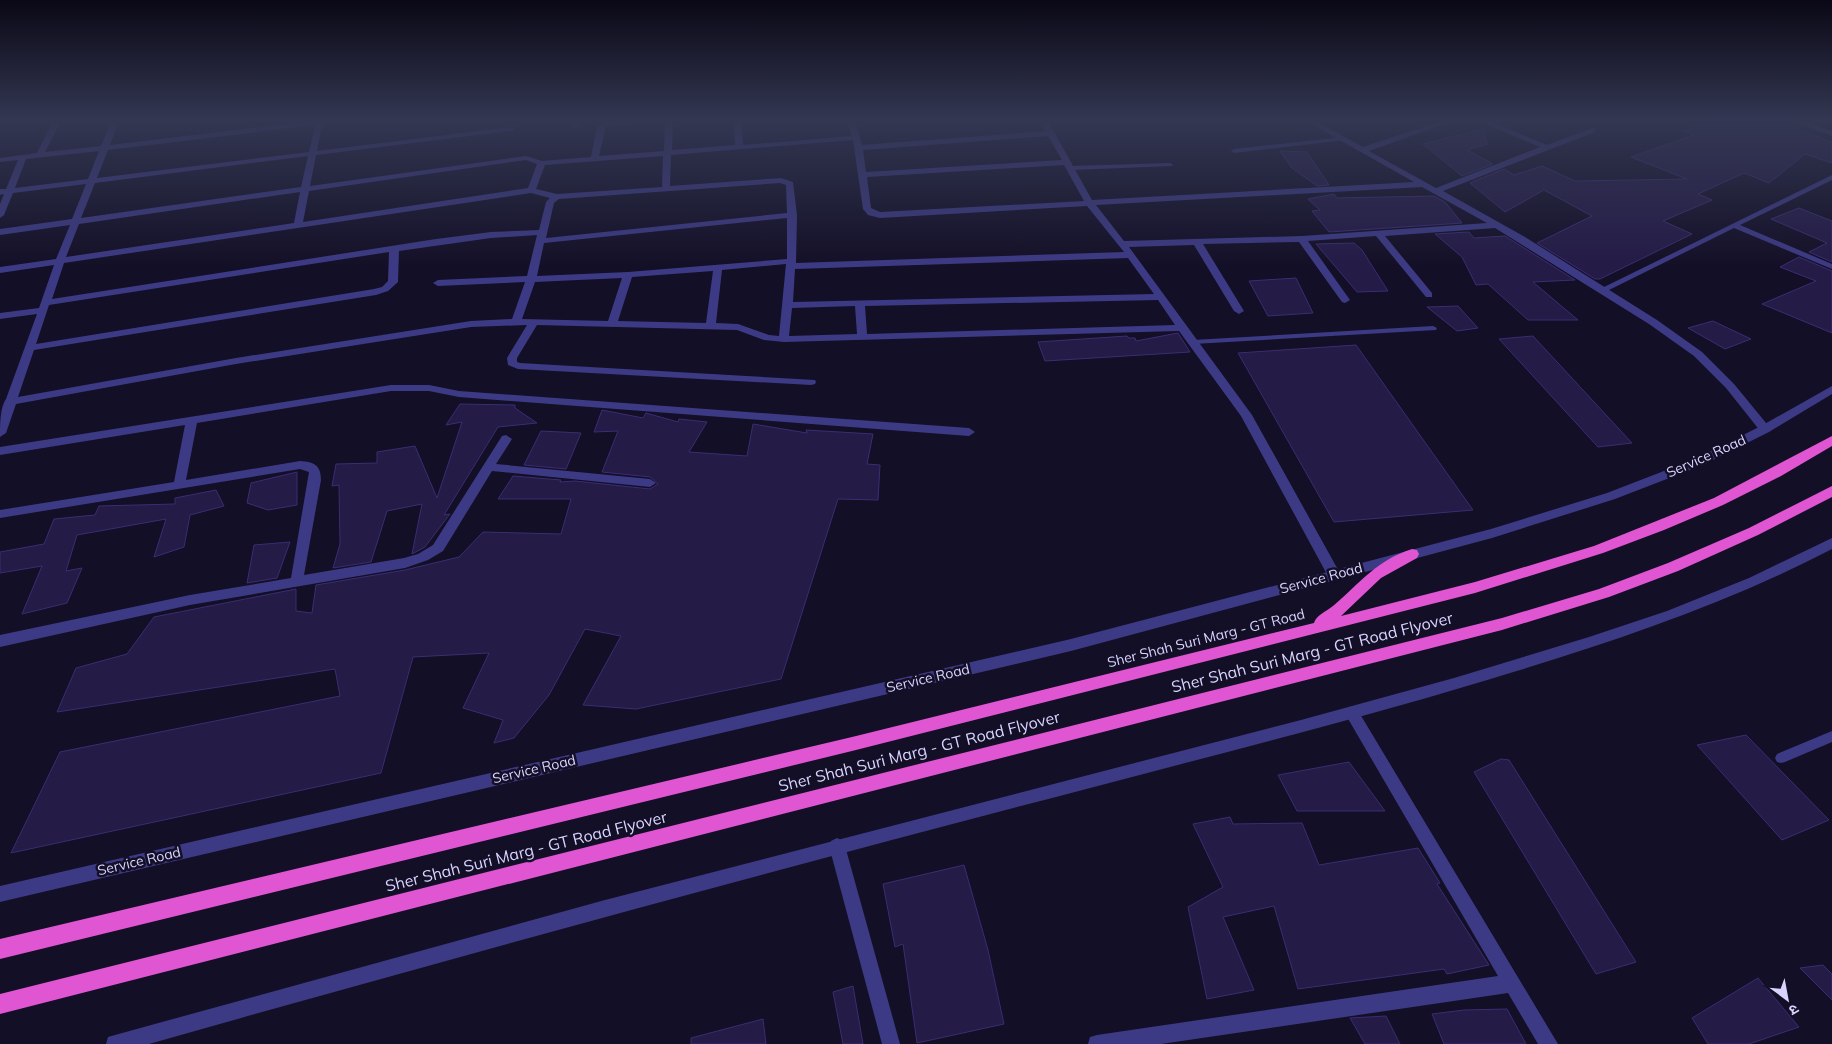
<svg xmlns="http://www.w3.org/2000/svg" width="1832" height="1044" viewBox="0 0 1832 1044" font-family="Mulish,'Noto Sans Devanagari',sans-serif">
  <rect width="100%" height="100%" fill="#130f26"/>
  <g fill="#241b47" stroke="#3b2d73">
    <polygon points="1711,121 1789,121 1801,127 1795,129 1832,142 1832,163 1805,154 1769,183 1744,173 1698,194 1712,200 1663,221 1692,234 1600,279 1595,279 1537,243 1592,216 1544,190 1505,212 1470,183 1504,169 1514,175 1542,166 1575,181 1687,179 1631,157 1694,135 1684,131"/>
    <polygon points="1483,129 1487,144 1467,150 1493,164 1462,176 1423,144"/>
    <polygon points="1280,151 1307,152 1329,185 1317,186 1292,168"/>
    <polygon points="1334,194 1337,198 1434,196 1445,202 1462,223 1329,232 1312,211 1320,210 1308,199"/>
    <polygon points="1799,208 1832,221 1832,262 1809,252 1827,243 1771,219"/>
    <polygon points="1469,232 1474,238 1505,236 1575,280 1533,282 1578,320 1528,320 1488,284 1476,285 1462,257 1435,234"/>
    <polygon points="1354,243 1362,250 1388,291 1357,292 1316,244"/>
    <polygon points="1799,257 1832,271 1832,333 1762,304 1816,281 1780,267"/>
    <polygon points="1296,278 1313,313 1268,316 1249,281"/>
    <polygon points="1458,306 1478,328 1457,331 1427,307"/>
    <polygon points="1713,321 1751,339 1725,349 1688,328"/>
    <polygon points="1178,333 1190,352 1045,361 1038,342 1127,336 1129,338 1135,338 1136,341"/>
    <polygon points="1533,336 1632,443 1598,447 1499,339"/>
    <polygon points="1356,345 1473,510 1334,522 1238,353"/>
    <polygon points="460,404 515,405 515,408 537,423 498,427 444,515 450,514 425,547 412,554 422,504 387,511 371,562 333,568 340,544 339,485 332,486 336,464 377,463 377,452 415,446 437,498 462,422 446,425"/>
    <polygon points="602,410 643,418 646,413 678,422 679,419 707,422 689,452 747,456 753,424 807,433 806,430 873,434 867,464 880,465 878,500 838,499 781,679 636,709 583,705 621,636 585,629 549,695 514,738 494,743 503,720 463,708 489,653 413,657 381,773 11,853 60,752 340,696 335,669 57,712 76,668 127,654 154,617 296,589 296,611 312,613 316,585 405,570 459,557 483,532 561,534 571,499 498,499 513,476 561,480 560,482 575,481 650,489 658,484 650,477 602,472 618,431 594,432"/>
    <polygon points="541,431 581,433 566,469 524,465"/>
    <polygon points="297,472 297,505 268,510 247,503 251,483"/>
    <polygon points="216,490 224,506 190,515 184,547 154,557 166,519 77,535 66,571 82,568 67,603 22,614 42,566 0,573 0,552 44,544 54,519 95,515 99,506 175,504 175,498"/>
    <polygon points="290,542 277,578 247,583 254,545"/>
    <polygon points="1746,735 1829,820 1782,840 1697,745"/>
    <polygon points="1501,759 1509,760 1636,962 1596,974 1474,772"/>
    <polygon points="1349,762 1385,811 1297,811 1278,775"/>
    <polygon points="1230,817 1233,824 1302,823 1319,865 1418,848 1440,883 1437,884 1489,965 1447,974 1444,969 1298,989 1274,906 1223,917 1254,990 1207,999 1188,907 1223,887 1193,824"/>
    <polygon points="964,865 988,950 1004,1024 917,1043 903,944 895,947 883,884"/>
    <polygon points="1823,965 1832,974 1832,1000 1800,968"/>
    <polygon points="1758,978 1799,1027 1749,1044 1708,1044 1692,1018"/>
    <polygon points="853,986 863,1044 843,1044 833,992"/>
    <polygon points="1507,1009 1526,1044 1444,1044 1432,1014 1464,1010"/>
    <polygon points="1386,1016 1400,1044 1365,1044 1350,1018"/>
    <polygon points="763,1019 766,1044 691,1044 691,1038"/>
  </g>
  <g fill="none" stroke-linecap="round" stroke-linejoin="round">
    <g fill="#3d3a85" fill-rule="evenodd">
      <polygon points="1344,137 1346,138 1346,140 1234,153 1231,151 1234,149"/>
      <polygon points="1170,163 1173,165 1172,166 1071,170 1068,168 1071,166"/>
      <polygon points="1832,175 1832,180 1740,225 1832,264 1832,269 1734,228 1607,291 1601,291 1600,289"/>
      <polygon points="1433,326 1437,328 1436,330 1193,344 1189,342 1193,340"/>
      <polygon points="1832,731 1832,742 1785,762 1781,763 1777,762 1775,758 1777,754"/>
    </g>
    <g fill="#3d3a85" fill-rule="evenodd">
      <path d="M53,121H61L45,152L101,146L111,121H119L110,145L309,121H333L322,124L317,151L511,127L515,129L511,131L316,155L310,186L526,156L542,161L591,157L597,127L604,122L654,121L650,123L606,126L599,156L664,151L665,121H673L672,150L735,145L734,121H742L743,145L852,136L848,124L850,121H858L856,124L862,145L1046,131L1040,121H1048L1092,200L1414,182L1306,121H1316L1363,147L1441,121H1453L1369,151L1436,188L1540,147L1478,121H1489L1547,145L1592,128H1595V132L1443,191L1525,237L1657,320L1702,352L1734,384L1771,429L1765,433L1761,432L1726,388L1694,356L1649,324L1495,228L1385,236L1432,293V297H1426L1376,236L1308,241L1350,300L1345,303L1342,302L1299,242L1203,244L1244,311L1239,314L1234,311L1194,245L1129,247L1252,415L1341,575L1339,578H1329L1241,416L1179,331L784,342L764,340L737,330L537,325L517,358V362L520,363L815,380L816,382L815,384L811,385L518,369L508,365L507,358L527,325L471,327L236,364L16,404L6,433L0,437C0,425 0,407 6,399L37,314L0,319V313L39,308L54,265L0,273V267L56,259L70,225L0,235V229L72,219L86,184L13,193L4,215L0,218V204L4,194L0,195V189H6L18,160L0,162V158L37,153ZM315,125L309,152L97,178L108,150ZM1048,136L1062,160L866,172L863,150ZM853,140L863,209L868,215L880,218L1087,206L1124,252L796,263L797,215L793,182L781,178L670,186L671,155ZM99,151L88,179L15,188L26,159ZM308,156L301,187L81,218L95,183ZM663,156L662,187L557,194L536,189L545,165ZM526,160L537,164L528,188L303,222L309,191ZM1064,165L1084,201L880,212L871,208L867,177ZM780,183L786,185L787,213L546,238L554,203L559,199ZM1422,187L1487,223L1302,236L1124,241L1096,205ZM300,192L294,223L66,257L79,224ZM531,193L550,198L546,202L539,230L491,232L436,239L52,299L64,263ZM787,218V259L628,272L537,276L544,243ZM537,235L527,276L438,280L433,283L438,286L525,282L512,319L471,321L236,358L18,397L34,350L376,295L388,291L398,282L399,251L491,238ZM389,252L388,281L382,287L374,289L36,344L49,305ZM1128,258L1154,294L793,302L795,269ZM786,264L779,336L769,335L738,324L716,323L722,270ZM713,271L706,323L618,321L632,277ZM622,278L608,321L522,319L535,282ZM1158,300L1175,325L867,334L865,306ZM855,306L857,334L789,336L792,308Z"/>
      <polygon points="571,121 579,121 581,126 574,128"/>
      <polygon points="1791,121 1803,121 1832,131 1832,136"/>
      <path d="M391,385H429L459,391L969,428L975,432L969,436L459,397L429,391H391L197,423L186,480L300,461C314,462 321,465 321,480L304,575L404,558L418,554L433,545L502,436L506,435L512,439L496,464L650,479L656,483L650,487L492,471L443,551L428,560L405,568L190,605L0,647V635L190,595L291,578L309,472L300,469L0,518V510L174,482L185,425L0,455V447Z"/>
      <polygon points="1352,707 1357,709 1558,1044 1538,1044 1508,993 1161,1044 1088,1044 1090,1037 1097,1035 1498,976 1347,717 1345,713 1347,709"/>
      <polygon points="837,838 843,841 845,846 900,1044 882,1044 829,846 831,841"/>
    </g>
    <g fill="#3d3a85" fill-rule="evenodd">
      <polygon points="1832,386 1832,394 1769,432 1703,465 1615,499 1492,538 1071,651 0,902 0,886 1071,639 1491,529 1607,493 1695,459 1761,426"/>
      <path d="M1832,538V549C1732,601 1627,637 1520,670C1379,714 1237,749 1094,787C778,869 463,955 149,1044H106L108,1037L115,1035L605,900L1301,720L1454,678L1589,637L1667,611L1749,578Z"/>
    </g>
    <g fill="#e055d1" fill-rule="evenodd">
      <path d="M1832,436V446L1781,476L1723,505L1664,530L1603,553L1475,593L852,751L0,959V939L852,737L1314,623C1316,615 1327,611 1333,606C1360,583 1377,560 1412,549L1417,550L1419,554L1417,558L1381,578L1341,616L1475,582L1594,546L1714,498Z"/>
      <polygon points="1832,486 1832,497 1758,535 1678,571 1609,597 1502,630 0,1014 0,994 1502,618 1599,589 1668,563 1749,528"/>
    </g>
  </g>
  <linearGradient id="sky" x2="0" y2="1"><stop stop-color="#0a0815"/><stop offset="0.45" stop-color="#333752"/><stop offset="1" stop-color="#333752" stop-opacity="0"/></linearGradient>
  <rect width="1832" height="267" fill="url(#sky)"/>
  <g text-anchor="middle" dominant-baseline="central" stroke-width="5" stroke-linejoin="round" paint-order="stroke">
    <g font-size="14" fill="#d9d4ff" stroke="#130f26">
      <text transform="translate(1706 456) rotate(-24)">Service Road</text>
      <text transform="translate(1321 578) rotate(-15)">Service Road</text>
      <text transform="translate(1206 638) rotate(-14)">Sher Shah Suri Marg - GT Road</text>
      <text transform="translate(928 678) rotate(-13)">Service Road</text>
      <text transform="translate(534 769) rotate(-13)">Service Road</text>
      <text transform="translate(139 861) rotate(-13)">Service Road</text>
    </g>
    <g font-size="16" fill="#d9d4ff" stroke="#130f26">
      <text transform="translate(1312 652) rotate(-14)">Sher Shah Suri Marg - GT Road Flyover</text>
      <text transform="translate(919 751) rotate(-14)">Sher Shah Suri Marg - GT Road Flyover</text>
      <text transform="translate(526 851) rotate(-14)">Sher Shah Suri Marg - GT Road Flyover</text>
    </g>
  </g>
  <g transform="translate(1787 999) rotate(148)" stroke="#130f26" stroke-width="4" paint-order="stroke">
  <path d="M0-4L9 19L0 12L-9 19Z" fill="#d9d4ff"/>
  <text y="-8" font-size="14" font-weight="bold" text-anchor="middle" fill="#d9d4ff">उ</text>
  </g>
</svg>
